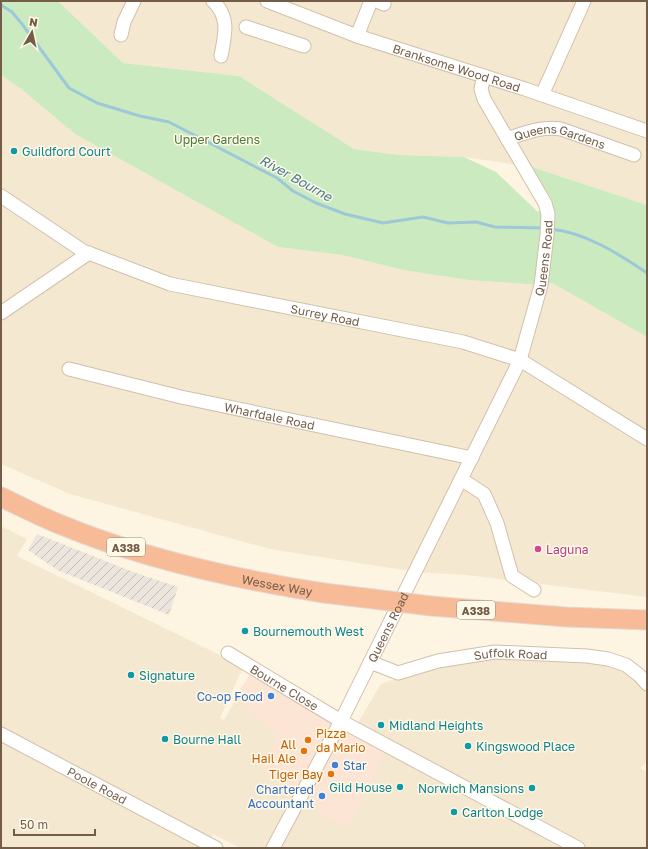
<svg xmlns="http://www.w3.org/2000/svg" width="648" height="849" viewBox="0 0 648 849" font-family="'Golos Text',sans-serif">
  <defs>
    <pattern id="industrial-furrows" width="10" height="10" patternUnits="userSpaceOnUse"><rect width="10" height="10" fill="#ebe5dd"/><path d="M-1 1l2-2M0 10L10 0M9 11l2-2" fill="none" stroke="#c3bdb5"/></pattern>
  </defs>
  <rect width="100%" height="100%" fill="#fdf5e1"/>
  <g fill="#f4e8d0">
    <polygon points="58,1 647,1 647,205 532,167 464,157 399,155 354,149 239,76 123,63"/>
    <polygon points="1,75 21,89 75,134 278,247 342,255 403,270 468,280 541,285 552,283 647,337 647,597 467,575 416,572 270,549 70,494 1,464"/>
    <polygon points="1,526 27,539 17,556 224,657 245,663 220,718 224,720 252,672 385,751 561,848 240,848 213,834 208,844 216,848 1,848"/>
    <polygon points="490,655 565,659 612,667 634,675 647,690 647,762 640,768 647,772 647,848 584,848 356,726 381,684 420,670"/>
  </g>
  <polygon fill="#fde5d5" points="252,672 385,751 349,828 305,805 309,797 262,770 278,734 254,716 238,699 240,689"/>
  <polygon fill="url(#industrial-furrows)" points="37,534 136,573 178,587 169,615 57,570 28,550"/>
  <polygon fill="#cceac0" points="1,1 58,1 123,63 239,76 354,149 399,155 464,157 496,172 537,211 547,214 551,198 532,167 647,205 647,337 552,283 541,285 468,280 403,270 342,255 278,247 75,134 21,89 1,75"/>
  <g fill="none" stroke-linecap="round" stroke-linejoin="round">
    <g stroke="#9cc8d8" stroke-width="3">
      <polyline points="1,5 12,12 22,24 69,88 97,103 140,116 169,122 277,178 293,191 316,203 345,214 383,223 423,217 448,223 476,222 495,227 545,228"/>
      <path d="M550,229C585,232 619,254 647,273"/>
    </g>
    <g stroke="#d0c0ab" stroke-width="15">
      <g id="minor">
        <path d="M213,1C230,17 225,35 221,56"/>
        <path id="s1" d="M267,1L357,36L525,89L647,131"/>
        <polyline points="377,1 384,4"/>
        <polyline points="246,27 304,46"/>
        <polyline points="121,35 124,22 134,1"/>
        <polyline points="357,36 371,1"/>
        <polyline points="542,95 584,1"/>
        <path id="s2" d="M507,139C525,133 541,126 561,129L634,155"/>
        <path id="s3" d="M1,196L83,251L170,284L463,342L520,360L647,439"/>
        <polyline points="1,313 89,253"/>
        <path id="s4" d="M69,369L181,397L472,458"/>
        <polyline points="461,479 484,494 497,523 512,576 534,590"/>
        <path id="s5" d="M228,653L341,721L578,848"/>
        <path id="s6" d="M370,662L398,673L438,661L495,652L587,656L608,659L626,665L639,675L647,684"/>
        <path id="s7" d="M1,734L216,848"/>
        <path id="s8" d="M273,848L341,721L520,360L541,285L547,235L548,214L545,203L484,99L481,89L484,76"/>
      </g>
    </g>
    <g stroke="#e0dbd7" stroke-width="21">
      <g id="highway">
        <path id="s9" d="M1,497C20,506 39,516 59,524C143,559 234,579 324,593"/>
        <polyline points="431,606 566,617 647,620"/>
      </g>
    </g>
    <use href="#minor" stroke="#fff" stroke-width="13"/>
    <use href="#highway" stroke="#f8bb97" stroke-width="19"/>
    <g stroke="#e0dbd7" stroke-width="21" stroke-linecap="butt">
      <polyline id="highway-bridge" points="324,593 431,606"/>
    </g>
    <use href="#highway-bridge" stroke="#f8bb97" stroke-width="19"/>
  </g>
  <g fill="#0f9aa8" stroke="#fff9e8" stroke-width="1.5">
    <circle cx="14" cy="151" r="4"/>
    <circle cx="245" cy="631" r="4"/>
    <circle cx="131" cy="675" r="4"/>
    <circle cx="381" cy="725" r="4"/>
    <circle cx="165" cy="739" r="4"/>
    <circle cx="468" cy="746" r="4"/>
    <circle cx="400" cy="787" r="4"/>
    <circle cx="532" cy="788" r="4"/>
    <circle cx="454" cy="812" r="4"/>
  </g>
  <circle fill="#d1479c" stroke="#fff9e8" stroke-width="1.5" cx="538" cy="549" r="4"/>
  <g fill="#3f7fe0" stroke="#fff9e8" stroke-width="1.5">
    <circle cx="271" cy="696" r="4"/>
    <circle cx="335" cy="765" r="4"/>
    <circle cx="322" cy="796" r="4"/>
  </g>
  <g fill="#e8710a" stroke="#fff9e8" stroke-width="1.5">
    <circle cx="308" cy="740" r="4"/>
    <circle cx="304" cy="751" r="4"/>
    <circle cx="331" cy="774" r="4"/>
  </g>
  <g text-anchor="middle" dominant-baseline="central" stroke-width="3" stroke-linejoin="round" paint-order="stroke">
    <g fill="#fff9e8" stroke="#9e8c78" stroke-width="1">
      <rect x="107" y="538" width="38" height="18" rx="3"/>
      <rect x="457" y="601" width="38" height="18" rx="3"/>
    </g>
    <g font-size="11" font-weight="bold" fill="#745d48">
      <text x="126" y="547">A338</text>
      <text x="476" y="610">A338</text>
    </g>
    <g font-size="12" fill="#745d48" stroke="#fff9e8">
      <text stroke="none"><textPath href="#s1" startOffset="201">Branksome Wood Road</textPath></text>
      <text stroke="none"><textPath href="#s2" startOffset="55">Queens Gardens</textPath></text>
      <text stroke="none"><textPath href="#s8" startOffset="652">Queens Road</textPath></text>
      <text stroke="none"><textPath href="#s3" startOffset="350">Surrey Road</textPath></text>
      <text stroke="none"><textPath href="#s4" startOffset="206">Wharfdale Road</textPath></text>
      <text stroke="none"><textPath href="#s9" startOffset="291">Wessex Way</textPath></text>
      <text stroke="none"><textPath href="#s8" startOffset="249">Queens Road</textPath></text>
      <text stroke="none"><textPath href="#s6" startOffset="145">Suffolk Road</textPath></text>
      <text stroke="none"><textPath href="#s5" startOffset="66">Bourne Close</textPath></text>
      <text stroke="none"><textPath href="#s7" startOffset="109">Poole Road</textPath></text>
    </g>
    <g font-size="12" fill="#4b7a40" stroke="#fff9e8">
      <text x="217" y="139">Upper Gardens</text>
    </g>
    <g font-size="12" fill="#0d838f" stroke="#fff9e8" text-anchor="start">
      <text x="22" y="151">Guildford Court</text>
      <text x="253" y="631">Bournemouth West</text>
      <text x="139" y="675">Signature</text>
      <text x="389" y="725">Midland Heights</text>
      <text x="173" y="739">Bourne Hall</text>
      <text x="476" y="746">Kingswood Place</text>
      <text x="392" y="787" text-anchor="end">Gild House</text>
      <text x="524" y="788" text-anchor="end">Norwich Mansions</text>
      <text x="462" y="812">Carlton Lodge</text>
    </g>
    <g font-size="12" fill="#b23c85" stroke="#fff9e8" text-anchor="start">
      <text x="546" y="549">Laguna</text>
    </g>
    <g font-size="12" fill="#366cbe" stroke="#fff9e8" text-anchor="end">
      <text x="263" y="696">Co-op Food</text>
      <text x="343" y="765" text-anchor="start">Star</text>
      <text x="314" y="789">Chartered<tspan x="314" dy="14">Accountant</tspan></text>
    </g>
    <g font-size="12" fill="#c56008" stroke="#fff9e8" text-anchor="end">
      <text x="316" y="733" text-anchor="start">Pizza<tspan x="316" dy="14">da Mario</tspan></text>
      <text x="296" y="744">All<tspan x="296" dy="14">Hail Ale</tspan></text>
      <text x="323" y="774">Tiger Bay</text>
    </g>
    <g font-size="13" font-style="italic" fill="#447a8f" stroke="#fff9e8">
      <text transform="translate(296 178) rotate(29)">River Bourne</text>
    </g>
  </g>
  <rect width="648" height="849" fill="none" stroke="#745d48" stroke-width="4"/>
  <g transform="translate(32 32) rotate(9)" stroke="#fff9e8" stroke-width="3" paint-order="stroke">
  <path d="M0-3L7 15L0 10L-7 15Z" fill="#745d48"/>
  <text y="-6" font-size="11" font-weight="bold" text-anchor="middle" fill="#745d48">N</text>
  </g>
  <path d="M14 829v6h81v-6" fill="none" stroke="#745d48" stroke-width="2"/>
  <text x="20" y="829" font-size="12" fill="#745d48" stroke="#fff9e8" stroke-width="3" paint-order="stroke">50 m</text>
</svg>
